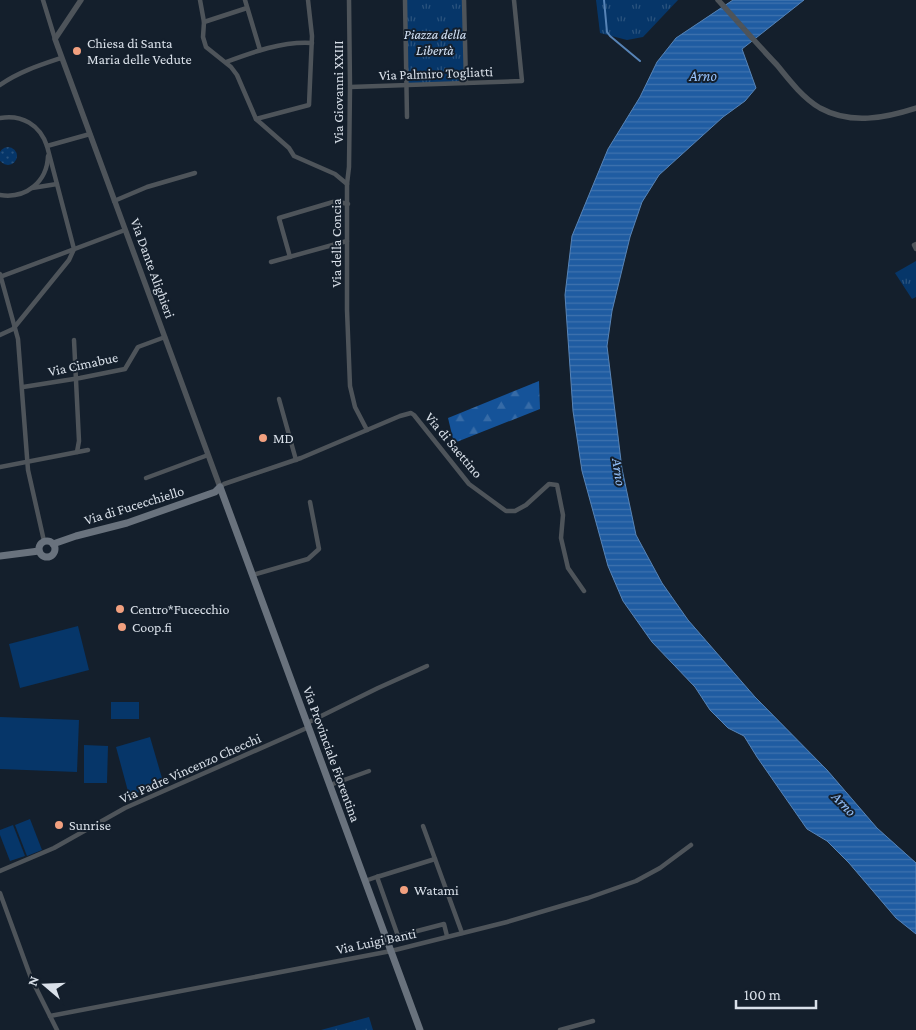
<svg xmlns="http://www.w3.org/2000/svg" width="916" height="1030" viewBox="0 0 916 1030" font-family="'Crimson Pro',serif">
  <defs>
    <pattern id="grass-dots" width="8" height="8" patternUnits="userSpaceOnUse" patternTransform="scale(1.25)"><rect width="8" height="8" fill="#063669"/><path d="M2 2h.1M6 6h.1" fill="none" stroke="#2a537e" stroke-width="1.8" stroke-linecap="round"/></pattern>
    <pattern id="forest-firs" width="22" height="20" patternUnits="userSpaceOnUse" patternTransform="scale(1.25)"><rect width="22" height="20" fill="#155399"/><path d="M5 1l3.5 6h-7zM16 11l3.5 6h-7z" fill="#366ba7"/></pattern>
    <pattern id="park-tufts" width="24" height="20" patternUnits="userSpaceOnUse" patternTransform="scale(1.25)"><rect width="24" height="20" fill="#063669"/><path d="M3 7l-1-3M5 7V3M7 7l1-3M15 17l-1-3M17 17v-4M19 17l1-3" fill="none" stroke="#2a537e"/></pattern>
    <pattern id="water-rules" width="6" height="5" patternUnits="userSpaceOnUse" patternTransform="scale(1.25)"><rect width="6" height="5" fill="#1f5ca2"/><path d="M0 2.5h6" fill="none" stroke="#3f73af"/></pattern>
  </defs>
  <rect width="100%" height="100%" fill="#141f2c"/>
  <circle fill="url(#grass-dots)" cx="8" cy="156" r="9"/>
  <polygon fill="url(#forest-firs)" points="539,381 540,409 454,443 448,418"/>
  <g fill="url(#park-tufts)">
    <polygon points="405,0 464,0 466,83 406,85"/>
    <polygon points="596,0 678,0 643,37 627,40 600,33"/>
    <polygon points="916,261 916,297 912,299 895,273"/>
    <polygon points="369,1017 373,1030 321,1030"/>
  </g>
  <g fill="#063669">
    <polygon points="78,626 89,670 20,688 9,644"/>
    <rect x="111" y="702" width="28" height="17"/>
    <polygon points="0,717 79,720 77,772 0,769"/>
    <polygon points="150,737 164,785 129,795 116,747"/>
    <polygon points="84,745 108,746 107,783 84,783"/>
    <polygon points="30,819 42,850 27,856 15,825"/>
    <polygon points="13,825 25,856 10,861 0,835 0,830"/>
  </g>
  <polygon fill="url(#water-rules)" stroke="#5784b7" points="733,0 804,0 742,49 756,88 745,101 723,117 659,175 642,202 630,237 612,311 607,346 622,469 636,535 662,583 688,620 755,697 827,770 877,828 916,863 916,934 896,918 849,863 827,841 807,829 757,757 744,736 728,728 710,710 695,687 652,642 623,601 608,566 582,471 573,411 565,295 572,236 608,149 640,97 657,62 676,38"/>
  <g fill="none" stroke-linecap="round" stroke-linejoin="round">
    <polyline stroke="#5784b7" stroke-width="2" points="604,0 607,32 610,36 640,61"/>
    <g stroke="#4e545a" stroke-width="4.5">
      <polyline points="43,0 55,39"/>
      <polyline points="200,0 204,22 203,37 206,47 231,67 237,75 256,119 289,148 294,156 335,174 347,184"/>
      <polyline points="245,0 260,50"/>
      <polyline points="349,0 350,87 349,167 347,184 347,310 350,386 355,407 367,430"/>
      <polyline points="405,0 407,117"/>
      <polyline points="464,0 466,83"/>
      <polyline points="204,22 247,8"/>
      <path d="M226,62C253,52 283,41 312,43"/>
      <path d="M0,85C18,72 40,65 61,58"/>
      <polyline points="350,87 522,81 514,0"/>
      <path d="M0,118C22,114 40,125 47,146L74,249"/>
      <polyline points="256,119 309,105 312,36 308,0"/>
      <polyline points="47,146 90,134"/>
      <polyline points="32,188 57,184"/>
      <path d="M0,195C26,199 47,182 48,156"/>
      <polyline points="114,201 147,187 195,173"/>
      <polyline points="916,244 914,245 916,249"/>
      <polyline points="290,257 279,218 333,202 339,202 348,204"/>
      <polyline points="271,262 347,241"/>
      <polyline points="0,274 18,339 28,470 44,541"/>
      <polyline points="0,277 125,230"/>
      <polyline points="0,335 13,329 69,260 74,249"/>
      <polyline points="74,340 79,441 77,452"/>
      <polyline points="23,387 80,378 125,369 138,347 165,337"/>
      <polyline points="279,399 296,460"/>
      <polyline points="0,467 88,450"/>
      <polyline points="146,478 208,455"/>
      <polyline points="220,487 224,484 301,458 400,416 411,413 414,415 469,484 506,511 515,511 526,505 549,484 557,485 563,515 561,538 568,568 584,591"/>
      <polyline points="253,575 308,559 319,549 310,502"/>
      <polyline points="307,723 378,688 427,666"/>
      <polyline points="330,785 369,771"/>
      <polyline points="423,826 462,933"/>
      <polyline points="435,859 377,877 398,936 444,924 447,936"/>
      <polyline points="0,871 54,848 125,808 309,727"/>
      <polyline points="365,881 379,876"/>
      <polyline points="0,893 31,978 57,1030"/>
      <polyline points="50,1016 391,951 507,922 588,898 636,881 660,868 691,845"/>
      <polyline points="560,1030 593,1021"/>
    </g>
    <g stroke="#4e545a" stroke-width="5.5">
      <polyline points="81,0 55,39 220,487"/>
      <path d="M718,0C738,22 757,44 777,65C789,80 803,98 820,108C851,125 885,118 916,108"/>
    </g>
    <g stroke="#69727d" stroke-width="7">
      <circle cx="47" cy="549" r="8"/>
      <polyline points="53,544 76,536 127,523 215,492 220,487 420,1030"/>
      <polyline points="0,556 39,551"/>
    </g>
  </g>
  <g fill="#f2a07f" stroke="#141f2c" stroke-width="2">
    <circle cx="77" cy="51" r="5"/>
    <circle cx="263" cy="438" r="5"/>
    <circle cx="120" cy="609" r="5"/>
    <circle cx="122" cy="627" r="5"/>
    <circle cx="59" cy="825" r="5"/>
    <circle cx="404" cy="890" r="5"/>
  </g>
  <g text-anchor="middle" dominant-baseline="central" stroke-width="4" stroke-linejoin="round" paint-order="stroke">
    <g font-size="14" font-style="italic" fill="#d4e3f7" stroke="#141f2c">
      <text x="435" y="34">Piazza della<tspan x="435" dy="16">Libertà</tspan></text>
    </g>
    <g font-size="14" fill="#d9e0e9" stroke="#141f2c" text-anchor="start">
      <text x="87" y="43">Chiesa di Santa<tspan x="87" dy="16">Maria delle Vedute</tspan></text>
      <text x="273" y="438">MD</text>
      <text x="130" y="609">Centro*Fucecchio</text>
      <text x="132" y="627">Coop.fi</text>
      <text x="69" y="825">Sunrise</text>
      <text x="414" y="890">Watami</text>
    </g>
    <g font-size="14" fill="#d9e0e9" stroke="#141f2c">
      <text transform="translate(436 73) rotate(-2)">Via Palmiro Togliatti</text>
      <text transform="translate(338 92) rotate(-90)">Via Giovanni XXIII</text>
      <text transform="translate(336 243) rotate(-90)">Via della Concia</text>
      <text transform="translate(153 268) rotate(70)">Via Dante Alighieri</text>
      <text transform="translate(83 364) rotate(-12)">Via Cimabue</text>
      <text transform="translate(454 445) rotate(50)">Via di Saettino</text>
      <text transform="translate(134 505) rotate(-17)">Via di Fucecchiello</text>
      <text transform="translate(332 754) rotate(70)">Via Provinciale Fiorentina</text>
      <text transform="translate(190 768) rotate(-24)">Via Padre Vincenzo Checchi</text>
      <text transform="translate(376 941) rotate(-12)">Via Luigi Banti</text>
    </g>
    <g font-size="15" font-style="italic" fill="#96c3fd" stroke="#141f2c">
      <text x="703" y="76">Arno</text>
      <text transform="translate(619 472) rotate(81)">Arno</text>
      <text transform="translate(844 804) rotate(46)">Arno</text>
    </g>
  </g>
  <g transform="translate(45 985) rotate(289)" stroke="#141f2c" stroke-width="4" paint-order="stroke">
  <path d="M0-4L9 19L0 12L-9 19Z" fill="#d9e0e9"/>
  <text y="-8" font-size="14" font-weight="bold" text-anchor="middle" fill="#d9e0e9">N</text>
  </g>
  <path d="M736 1000v8h80v-8" fill="none" stroke="#d9e0e9" stroke-width="2.5"/>
  <text x="744" y="1000" font-size="15" fill="#d9e0e9" stroke="#141f2c" stroke-width="4" paint-order="stroke">100 m</text>
</svg>
